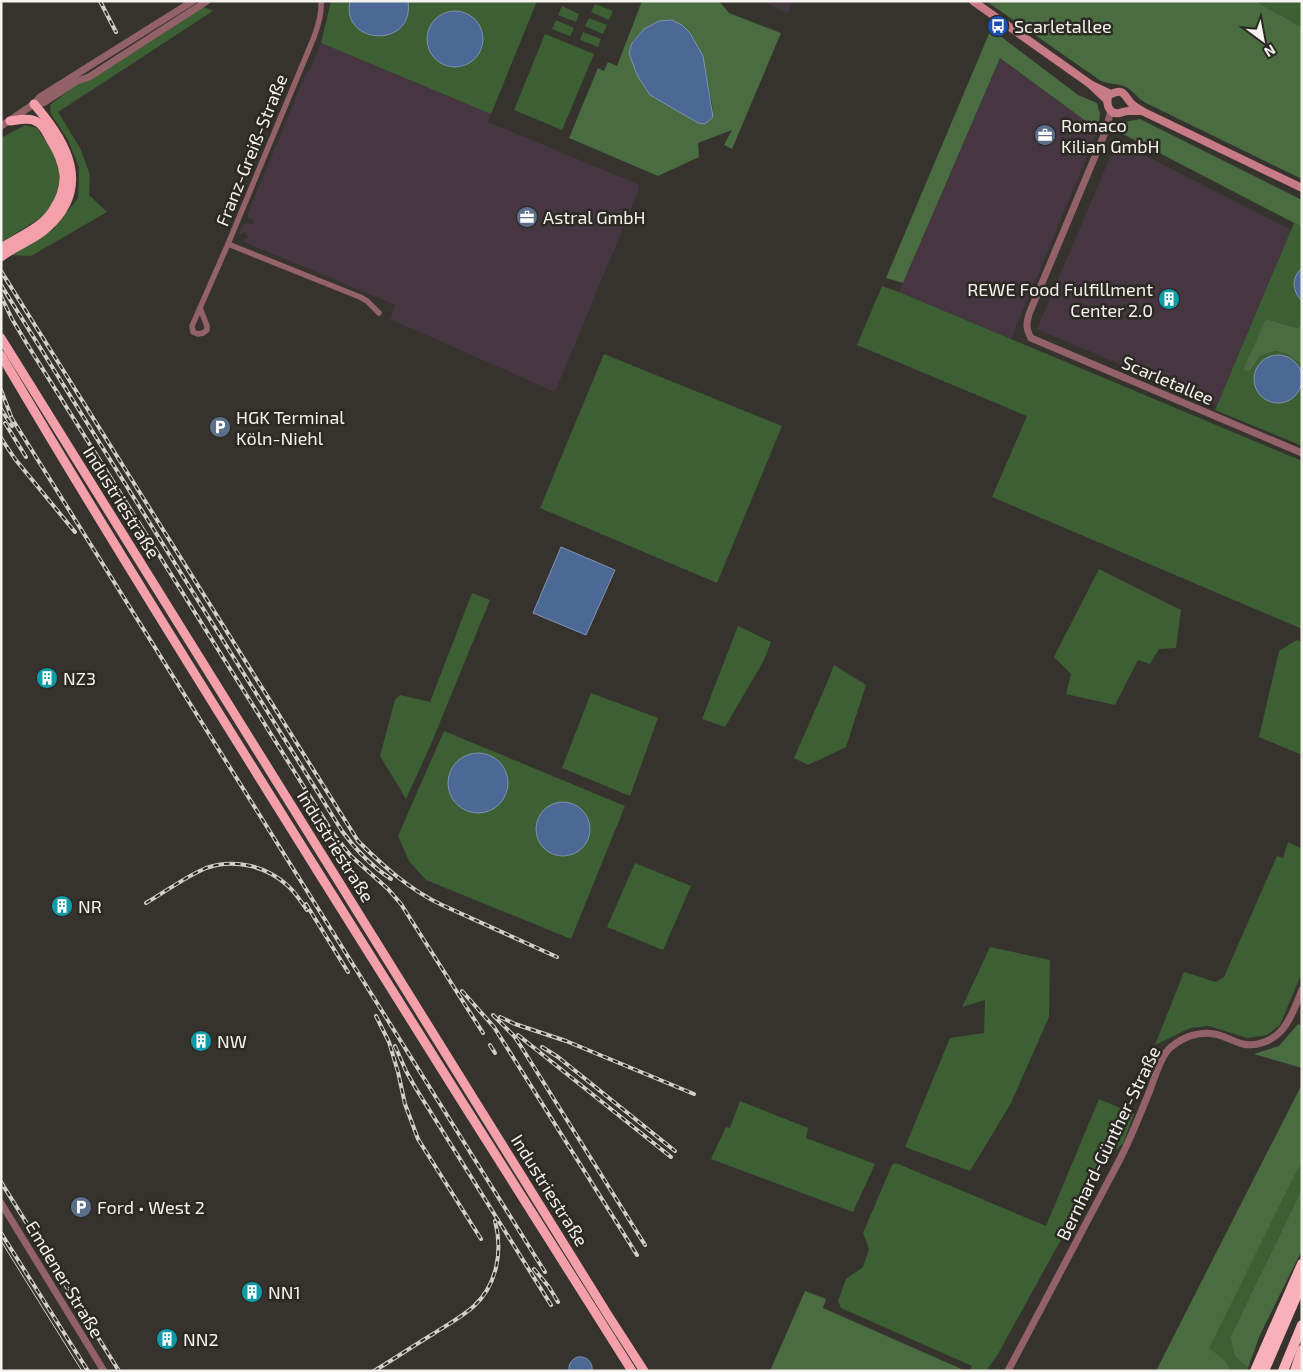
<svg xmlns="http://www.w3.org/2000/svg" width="1303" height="1372" viewBox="0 0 1303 1372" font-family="'Exo 2',sans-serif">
  <rect width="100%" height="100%" fill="#36332e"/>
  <g fill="#453642">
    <polygon points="761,1 793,1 788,13"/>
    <polygon points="321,43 491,114 488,122 640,185 638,192 555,392 390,319 396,305 242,241 248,237 245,232 239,235 242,225 247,223 252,225 254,221 248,217 248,213 307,71 309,71"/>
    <polygon points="1000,58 1098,130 1011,339 899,292"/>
    <polygon points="1117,141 1291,230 1217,405 1037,329"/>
  </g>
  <g fill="#3c5f33">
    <polygon points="331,1 537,1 491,114 321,43"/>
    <polygon points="1255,1 1302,1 1302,27"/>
    <polygon points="595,4 613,11 609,20 591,12"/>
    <polygon points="562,6 579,14 576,22 558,15"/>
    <polygon points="203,7 213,11 58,112 80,148 90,175 89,195 107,212 31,256 10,255 53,230 78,198 79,167 68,140 51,114 50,105 76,85"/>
    <polygon points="589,18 607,25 603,34 585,26"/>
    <polygon points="556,20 574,28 570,36 552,29"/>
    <polygon points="583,32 601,39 598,47 580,40"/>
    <polygon points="545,34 594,54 562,130 514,110"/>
    <polygon points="25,125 37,128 55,155 59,170 59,186 56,199 48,213 2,242 1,240 1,138"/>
    <path d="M1294,223L1302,227V268C1292,278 1292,291 1302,301V323L1298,328L1266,319L1250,371L1260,356L1275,351L1287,354L1296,361L1302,364V379L1301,372L1300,387L1302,380V446L1215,410Z"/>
    <polygon points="882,286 899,292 1302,461 1302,629 992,497 1027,416 857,345"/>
    <polygon points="604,354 782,426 717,583 540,508"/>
    <polygon points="1099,569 1181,610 1176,648 1159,649 1150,664 1138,660 1115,705 1066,694 1071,674 1054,657"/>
    <polygon points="472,593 490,600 431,744 406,799 380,756 395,700 400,695 430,702"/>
    <polygon points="738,626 771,642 764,660 725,727 702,719"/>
    <polygon points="1297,640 1302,642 1302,755 1259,737 1279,651"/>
    <polygon points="834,665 866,685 846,747 808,765 794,758 827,683"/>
    <polygon points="591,693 658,718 630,796 562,768"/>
    <polygon points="444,731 625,806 571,939 426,880 409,861 398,836"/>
    <polygon points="1288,842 1302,849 1302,972 1280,1025 1267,1035 1247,1038 1209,1026 1190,1028 1155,1045 1184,972 1216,982 1224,977 1277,856 1283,858"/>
    <polygon points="635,863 691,886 663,950 607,927"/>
    <polygon points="990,947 1050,960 1049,1017 1010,1105 970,1171 905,1147 950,1038 984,1033 985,1000 962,1007"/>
    <polygon points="1099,1099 1134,1114 1123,1144 1107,1156 998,1354 986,1371 970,1371 972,1366 841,1308 838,1301 846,1279 863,1267 869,1249 863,1233 892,1165 896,1163 1046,1226"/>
    <polygon points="740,1101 808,1128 806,1138 875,1164 853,1212 711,1159 726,1127 730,1128"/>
    <polygon points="1302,1161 1302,1189 1230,1337 1235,1357 1248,1368 1247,1371 1232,1371 1226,1361 1208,1348"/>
  </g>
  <g fill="#496c40" fill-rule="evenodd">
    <path d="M642,1H719L729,13L781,33L732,149L724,145L732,130L698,143L699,157L658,176L569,138L598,68L604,71L608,62L617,66ZM644,29L707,82L712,103L713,117L629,54L632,42Z"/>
    <path d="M986,1H1255L1302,27V179L1146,103C1138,99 1134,91 1126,87C1119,83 1110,85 1101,81Z"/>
    <polygon points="991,29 1078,95 1097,103 1100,114 1098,130 1000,58 903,283 886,278"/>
    <polygon points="1140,119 1302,200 1302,227 1119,132 1125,122"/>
    <polygon points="1266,319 1298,328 1302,323 1302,364 1296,361 1287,354 1275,351 1260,356 1250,371 1243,370"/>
    <polygon points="1298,1024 1302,1026 1302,1068 1254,1054 1279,1046"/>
    <polygon points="1302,1084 1302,1161 1209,1348 1226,1361 1232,1371 1156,1371"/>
    <polygon points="1302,1189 1302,1250 1260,1335 1248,1368 1235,1357 1230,1337"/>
    <polygon points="805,1291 826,1299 823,1308 966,1371 770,1371"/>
  </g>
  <g fill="#4c6996" stroke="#7f92b1">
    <path d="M350,1H408C415,50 340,45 350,1Z"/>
    <circle cx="455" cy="39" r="28"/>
    <polygon points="672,20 682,25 690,33 703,56 713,117 705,124 698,123 650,95 637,75 629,53 632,43 644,29 659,21"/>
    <path d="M1302,268V301C1292,291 1291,278 1302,268Z"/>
    <circle cx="1278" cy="379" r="24"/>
    <polygon points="561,547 615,570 586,635 533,613"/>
    <circle cx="478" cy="783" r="30"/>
    <circle cx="563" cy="829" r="27"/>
    <path d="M578,1357C587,1356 593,1362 592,1371H569C568,1364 572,1359 578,1357Z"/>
  </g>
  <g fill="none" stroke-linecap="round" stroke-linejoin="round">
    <g stroke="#936268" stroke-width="5.5">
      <polyline points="228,244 360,297 367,301 379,313"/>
      <path d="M200,308L207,326V330L203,333L198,334L193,332L192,326L228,244L314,37C318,25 322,14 321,1"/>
    </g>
    <g stroke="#936268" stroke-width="7">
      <polyline points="34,104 43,103 77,81 89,77 207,1"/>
      <path d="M1111,111L1104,135L1029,314C1026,324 1026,329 1031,338L1302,453"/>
      <polyline points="1,126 34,104 40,97 193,1"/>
      <polyline points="1,1203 104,1371"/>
      <path d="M1008,1371L1119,1161C1130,1140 1139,1117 1148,1095C1154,1081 1160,1056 1171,1047C1183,1037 1199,1031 1214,1034C1224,1035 1233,1042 1243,1044C1256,1047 1272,1041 1281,1031C1291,1020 1296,1004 1302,990"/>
    </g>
    <g stroke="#c77b85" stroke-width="8">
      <polyline points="973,1 1090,84 1107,100"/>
      <path d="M1090,84L1111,94C1124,88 1124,95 1130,102C1133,106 1139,109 1144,112L1302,188"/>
      <path d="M1108,97C1106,106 1110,115 1120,113C1123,112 1125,111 1128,111C1132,111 1137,111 1141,111"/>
    </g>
    <g stroke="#f4a0aa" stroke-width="9">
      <path d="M1,248C18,237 42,228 53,210C70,185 66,164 50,139C46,131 42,123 33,120C26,118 17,120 10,121"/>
      <path d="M1,257C15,246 34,240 47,228C92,187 68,143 34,104"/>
      <polyline points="1,338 608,1315 644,1371"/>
      <path d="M1,355C103,528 209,697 315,867C420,1035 526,1204 632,1371"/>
    </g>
    <g stroke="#f8b1b8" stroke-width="10">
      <polyline points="1255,1371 1302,1264"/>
      <polyline points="1264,1371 1302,1283"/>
      <polyline points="1283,1371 1302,1325"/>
      <polyline points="1295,1371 1302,1350"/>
    </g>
    <polyline stroke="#d1cfcb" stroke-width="1" points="1,1241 82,1371"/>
    <g stroke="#d1cfcb" stroke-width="4">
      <g id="rail">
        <polyline points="100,1 116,32"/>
        <path d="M1,271L358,841C383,866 410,890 442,905L557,957"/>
        <path d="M1,285L342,831C356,850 371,866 391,879"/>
        <polyline points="1,296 12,319 27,344 334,835 351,856 388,889 401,904 483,1033"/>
        <polyline points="1,390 11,416"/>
        <polyline points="1,409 12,426"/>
        <polyline points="11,417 545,1272"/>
        <polyline points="5,423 26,457"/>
        <polyline points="1,438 15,459 75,532"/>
        <path d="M146,903C165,892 185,877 206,868C234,858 267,866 288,886C296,893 301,902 307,910"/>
        <polyline points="306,904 348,972"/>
        <polyline points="462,991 494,1027 637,1255"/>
        <polyline points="493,1015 514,1036 522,1048 645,1245"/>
        <polyline points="376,1016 389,1042 398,1072 405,1104 418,1139 481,1239"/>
        <polyline points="500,1017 515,1024 566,1041 694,1094"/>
        <polyline points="518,1035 671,1157"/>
        <polyline points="490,1045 495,1053"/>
        <polyline points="395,1046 406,1071 415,1087 551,1305"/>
        <polyline points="542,1047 558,1057 675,1151"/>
        <polyline points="1,1182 119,1371"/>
        <polyline points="1,1233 88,1371"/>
        <polyline points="534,1269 549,1287 558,1302"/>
        <path d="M374,1371C394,1359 413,1346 433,1334C447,1325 462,1317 474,1306C497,1285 503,1251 495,1221"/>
      </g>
    </g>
    <use href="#rail" stroke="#2c2924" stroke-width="2" stroke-dasharray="5.5" stroke-linecap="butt"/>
  </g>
  <defs>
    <g id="bus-disc" transform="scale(1.125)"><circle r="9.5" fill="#1a4fb4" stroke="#2c2924"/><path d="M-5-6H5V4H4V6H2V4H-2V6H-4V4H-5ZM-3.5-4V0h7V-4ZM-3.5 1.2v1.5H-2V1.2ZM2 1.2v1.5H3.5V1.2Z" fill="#fff"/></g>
    <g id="office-disc" transform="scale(1.125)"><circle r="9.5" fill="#5c6f8a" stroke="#2c2924"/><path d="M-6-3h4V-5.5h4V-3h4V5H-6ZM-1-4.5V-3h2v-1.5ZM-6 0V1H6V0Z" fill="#fff"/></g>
    <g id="building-disc" transform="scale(1.125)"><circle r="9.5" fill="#0f9aa8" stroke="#2c2924"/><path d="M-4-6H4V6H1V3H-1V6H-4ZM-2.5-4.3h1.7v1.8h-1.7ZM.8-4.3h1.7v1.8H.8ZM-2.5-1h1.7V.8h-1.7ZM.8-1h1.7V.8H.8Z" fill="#fff"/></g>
    <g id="parking-disc" transform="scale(1.125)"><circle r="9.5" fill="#5c6f8a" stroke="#2c2924"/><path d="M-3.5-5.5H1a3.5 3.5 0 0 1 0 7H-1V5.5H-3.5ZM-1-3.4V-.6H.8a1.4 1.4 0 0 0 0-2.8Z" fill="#fff"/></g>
  </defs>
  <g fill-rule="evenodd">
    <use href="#bus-disc" x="998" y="26"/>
    <use href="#office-disc" x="1045" y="135"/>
    <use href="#office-disc" x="527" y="217"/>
    <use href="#building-disc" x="1169" y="299"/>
    <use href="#parking-disc" x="220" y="427"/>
    <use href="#building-disc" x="47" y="678"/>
    <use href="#building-disc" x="62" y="906"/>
    <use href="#building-disc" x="201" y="1041"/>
    <use href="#parking-disc" x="81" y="1207"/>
    <use href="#building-disc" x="252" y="1292"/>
    <use href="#building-disc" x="167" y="1339"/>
  </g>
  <g text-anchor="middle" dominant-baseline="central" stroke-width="5" stroke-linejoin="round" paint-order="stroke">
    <g font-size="18" fill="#f5f3ef" stroke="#2c2924" text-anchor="start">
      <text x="1014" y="26">Scarletallee</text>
      <text x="1061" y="125">Romaco<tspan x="1061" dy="21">Kilian GmbH</tspan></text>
      <text x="543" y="217">Astral GmbH</text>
      <text x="1153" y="289" text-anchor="end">REWE Food Fulfillment<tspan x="1153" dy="21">Center 2.0</tspan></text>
      <text x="236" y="417">HGK Terminal<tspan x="236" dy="21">Köln-Niehl</tspan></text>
      <text x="63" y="678">NZ3</text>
      <text x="78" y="906">NR</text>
      <text x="217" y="1041">NW</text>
      <text x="97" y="1207">Ford • West 2</text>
      <text x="268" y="1292">NN1</text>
      <text x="183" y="1339">NN2</text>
    </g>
    <g font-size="18" fill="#f5f3ef" stroke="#2c2924">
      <text transform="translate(251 150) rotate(-68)">Franz-Greiß-Straße</text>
      <text transform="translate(1168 380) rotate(23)">Scarletallee</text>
      <text transform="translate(122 502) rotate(58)">Industriestraße</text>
      <text transform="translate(336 846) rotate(58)">Industriestraße</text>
      <text transform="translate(1108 1143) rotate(-64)">Bernhard-Günther-Straße</text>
      <text transform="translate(550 1190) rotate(58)">Industriestraße</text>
      <text transform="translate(65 1279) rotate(59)">Emdener Straße</text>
    </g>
  </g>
  <rect width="1303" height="1372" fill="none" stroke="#f5f3ef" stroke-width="5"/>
  <g transform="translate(1263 40) rotate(148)" stroke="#2c2924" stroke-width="4" paint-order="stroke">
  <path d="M0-4L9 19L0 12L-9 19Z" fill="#f5f3ef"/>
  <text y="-8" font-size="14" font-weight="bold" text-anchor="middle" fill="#f5f3ef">N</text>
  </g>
</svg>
